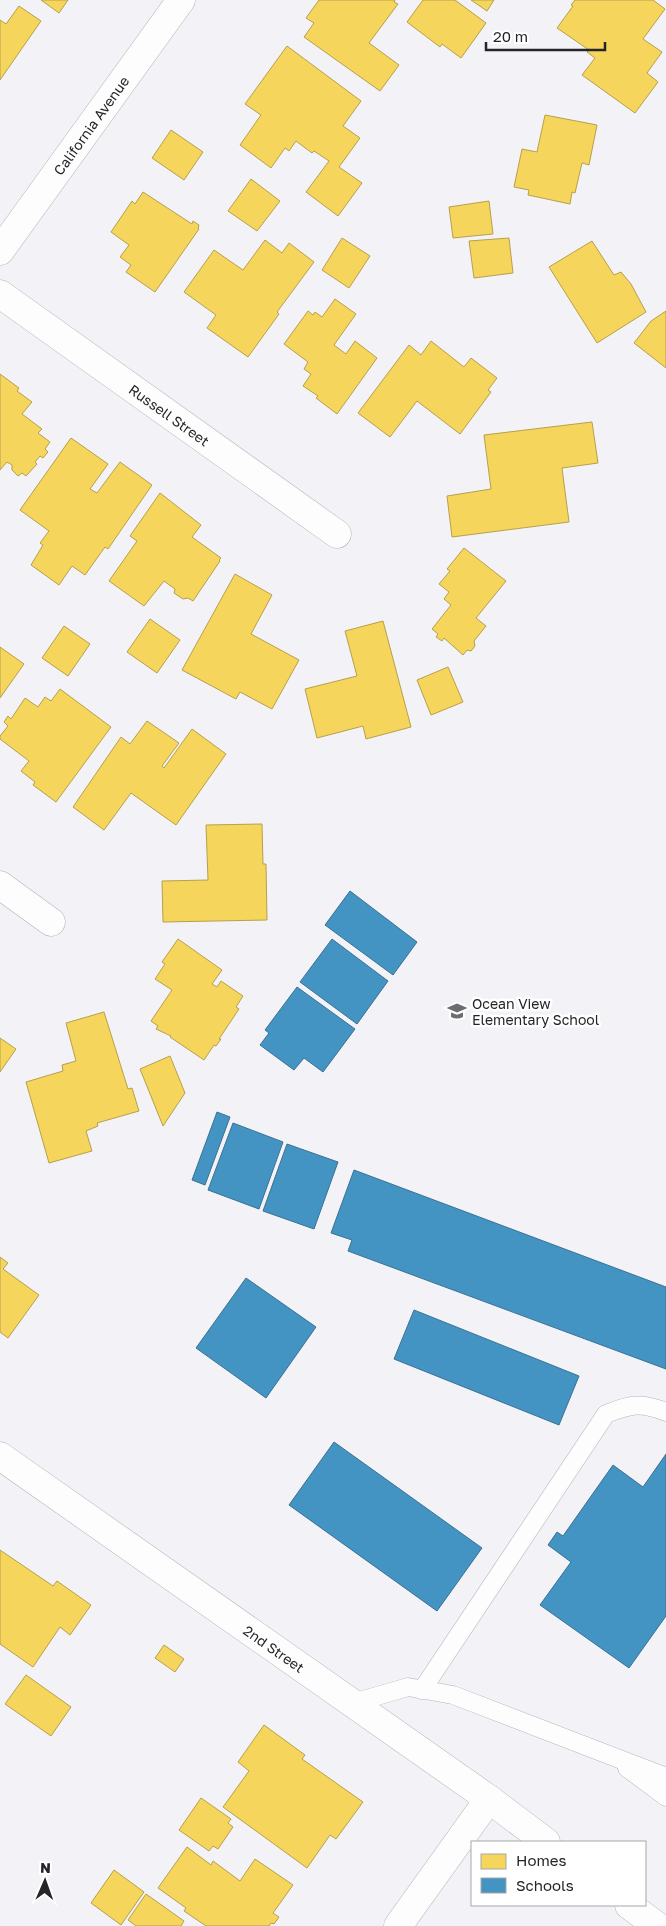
<svg xmlns="http://www.w3.org/2000/svg" width="666" height="1926" viewBox="0 0 666 1926" font-family="'Golos Text',sans-serif">
  <rect width="100%" height="100%" fill="#f2f2f7"/>
  <g fill="#f6d55c" stroke="#b7a04c">
    <polygon points="41,0 68,0 59,13"/>
    <polygon points="319,0 395,0 394,2 398,4 369,43 399,65 380,91 304,37 314,23 306,18"/>
    <polygon points="423,0 455,0 486,23 461,58 442,44 440,47 407,22"/>
    <polygon points="471,0 494,0 487,11"/>
    <polygon points="575,0 653,0 665,9 643,39 662,52 647,73 658,82 635,113 582,75 595,58 587,52 589,50 557,28 573,6 571,5"/>
    <polygon points="19,6 41,21 0,80 0,20 6,24"/>
    <polygon points="287,46 361,101 343,126 360,138 339,167 362,183 338,216 306,192 329,161 314,151 312,153 296,141 289,151 285,148 271,168 240,145 261,115 245,104"/>
    <polygon points="545,115 597,125 589,165 582,163 575,193 572,192 570,204 528,195 529,190 514,187 522,149 537,152"/>
    <polygon points="171,130 203,152 184,180 152,158"/>
    <polygon points="251,179 280,201 257,231 228,211"/>
    <polygon points="143,192 192,224 193,221 199,225 198,229 199,229 155,292 126,272 131,265 120,257 129,245 111,232 132,201 135,204"/>
    <polygon points="489,201 493,234 453,238 449,207"/>
    <polygon points="342,238 370,256 349,288 322,270"/>
    <polygon points="509,238 513,273 474,278 469,241"/>
    <polygon points="265,240 282,253 289,243 314,262 277,312 279,314 248,357 207,328 216,315 184,292 214,250 243,270"/>
    <polygon points="592,241 614,275 621,272 631,284 646,312 597,343 549,267"/>
    <polygon points="335,299 356,314 334,345 346,354 355,341 377,358 337,414 316,398 318,396 303,386 311,374 304,369 308,362 284,344 308,311 313,315 315,312 322,317"/>
    <polygon points="666,311 666,368 634,343 651,321"/>
    <polygon points="431,341 464,367 471,358 497,378 488,390 491,392 460,434 417,401 390,437 358,413 409,345 421,355"/>
    <polygon points="0,374 19,388 17,391 32,402 22,414 42,429 38,433 50,442 45,449 48,452 43,458 40,456 35,462 37,464 26,476 22,473 18,476 12,470 12,465 7,462 0,470"/>
    <polygon points="592,422 598,463 562,468 569,522 452,537 447,496 491,489 484,435"/>
    <polygon points="71,438 108,464 90,489 97,493 120,462 152,485 108,549 105,547 85,575 72,566 59,585 31,565 43,545 40,543 49,531 20,510"/>
    <polygon points="160,493 201,525 192,537 221,558 219,560 220,561 193,601 188,598 183,599 174,593 175,589 164,581 144,606 109,581 137,541 130,536"/>
    <polygon points="464,548 506,581 476,618 486,626 474,641 475,646 471,651 467,650 463,655 444,638 442,641 436,637 438,634 432,629 451,605 444,599 449,592 439,584 450,571 447,569"/>
    <polygon points="235,574 272,595 251,634 299,660 272,709 240,692 236,699 182,670"/>
    <polygon points="150,619 180,640 157,673 127,652"/>
    <polygon points="383,621 411,727 366,739 363,726 317,738 305,689 357,676 345,631"/>
    <polygon points="64,626 90,644 68,676 42,658"/>
    <polygon points="0,647 24,664 0,698"/>
    <polygon points="448,667 463,702 431,715 417,680"/>
    <polygon points="60,689 111,727 56,802 33,785 35,782 21,771 29,761 0,739 0,736 8,726 4,722 8,716 11,719 25,698 38,707 45,697 51,701"/>
    <polygon points="147,721 179,743 162,766 164,768 192,729 226,754 176,825 131,793 104,830 73,807 121,737 130,744"/>
    <polygon points="262,824 263,864 266,864 267,920 163,922 162,881 208,880 206,825"/>
    <polygon points="178,939 222,970 212,984 217,987 221,981 243,996 236,1007 239,1009 219,1039 221,1039 216,1046 214,1045 204,1060 170,1037 171,1036 156,1029 158,1026 151,1021 172,990 155,979 165,964 162,962"/>
    <polygon points="104,1012 128,1089 132,1088 139,1111 97,1123 98,1126 86,1131 92,1151 49,1163 26,1082 63,1071 62,1065 76,1061 66,1023"/>
    <polygon points="0,1038 16,1049 0,1072"/>
    <polygon points="170,1056 185,1093 163,1126 140,1069"/>
    <polygon points="0,1257 8,1263 3,1269 39,1295 8,1338 0,1332"/>
    <polygon points="0,1550 53,1586 57,1581 91,1605 70,1635 60,1627 33,1667 0,1644"/>
    <polygon points="164,1645 184,1659 175,1672 155,1658"/>
    <polygon points="26,1675 71,1707 51,1736 5,1704"/>
    <polygon points="264,1725 305,1755 302,1759 363,1802 336,1839 330,1835 307,1868 223,1807 249,1771 238,1762"/>
    <polygon points="201,1798 231,1819 228,1823 233,1827 218,1849 213,1846 209,1851 179,1830"/>
    <polygon points="187,1847 211,1865 213,1861 240,1881 255,1859 293,1885 273,1913 279,1917 274,1924 271,1923 269,1926 206,1926 184,1911 186,1908 158,1888"/>
    <polygon points="114,1870 144,1892 121,1925 91,1903"/>
    <polygon points="146,1894 184,1921 181,1926 136,1926 128,1920"/>
  </g>
  <g fill="#4393c3" stroke="#3a7294">
    <polygon points="350,891 417,942 393,975 325,925"/>
    <polygon points="332,939 388,981 357,1024 300,982"/>
    <polygon points="297,987 355,1029 323,1072 304,1058 294,1070 260,1045 269,1033 265,1030"/>
    <polygon points="217,1112 230,1117 205,1185 192,1180"/>
    <polygon points="233,1123 283,1142 259,1209 208,1190"/>
    <polygon points="287,1144 338,1162 314,1229 263,1211"/>
    <polygon points="354,1170 666,1287 666,1369 348,1251 352,1240 331,1233"/>
    <polygon points="246,1278 316,1327 266,1398 196,1348"/>
    <polygon points="414,1310 579,1376 559,1425 394,1359"/>
    <polygon points="334,1442 482,1548 437,1611 289,1505"/>
    <polygon points="666,1454 666,1616 629,1668 540,1605 571,1562 548,1545 557,1532 563,1536 613,1465 643,1487"/>
  </g>
  <g fill="none" stroke-linecap="round" stroke-linejoin="round">
    <g stroke="#b3b3b7" stroke-width="19">
      <g id="lane">
        <path d="M422,1690L606,1414C631,1404 641,1402 666,1412"/>
        <polyline points="353,1703 408,1687 453,1695 666,1777"/>
        <polyline points="627,1768 666,1797"/>
      </g>
    </g>
    <g stroke="#b3b3b7" stroke-width="29">
      <g id="street">
        <path id="s1" d="M0,251L181,0"/>
        <path id="s2" d="M0,294L337,534"/>
        <polyline points="0,885 51,922"/>
        <path id="s3" d="M0,1456L489,1799L546,1842"/>
        <polyline points="629,1905 657,1926"/>
        <polyline points="398,1926 489,1799"/>
      </g>
    </g>
    <use href="#lane" stroke="#fdfdfe" stroke-width="18"/>
    <use href="#street" stroke="#fdfdfe" stroke-width="28"/>
  </g>
  <defs>
    <g id="school-bare" transform="scale(1.5)"><path d="M0-5L7-2L0 1L-7-2ZM-4 1L0 2.5L4 1V4Q0 6-4 4Z" fill="#6d6c70" stroke="#fff" stroke-width="2.5" paint-order="stroke"/></g>
  </defs>
  <g fill-rule="evenodd">
    <use href="#school-bare" x="457" y="1011"/>
  </g>
  <g text-anchor="middle" dominant-baseline="central" stroke-width="5" stroke-linejoin="round" paint-order="stroke">
    <g font-size="14" fill="#252428" stroke="#fff">
      <text stroke="none"><textPath href="#s1" startOffset="155">California Avenue</textPath></text>
      <text stroke="none"><textPath href="#s2" startOffset="208">Russell Street</textPath></text>
      <text stroke="none"><textPath href="#s3" startOffset="335">2nd Street</textPath></text>
    </g>
    <g font-size="14" fill="#252428" stroke="#fff" text-anchor="start">
      <text x="472" y="1003">Ocean View<tspan x="472" dy="16">Elementary School</tspan></text>
    </g>
  </g>
  <rect x="471" y="1841" width="175" height="65" fill="#ffffff" stroke="#a8a7a9"/>
  <rect x="481" y="1854" width="25" height="15" fill="#f6d55c" stroke="#a8a7a9"/>
  <text x="516" y="1866" font-size="15" fill="#252428">Homes</text>
  <rect x="481" y="1878" width="25" height="15" fill="#4393c3" stroke="#a8a7a9"/>
  <text x="516" y="1891" font-size="15" fill="#252428">Schools</text>
  <g transform="translate(45 1881) rotate(2)" stroke="#ffffff" stroke-width="4" paint-order="stroke">
  <path d="M0-4L9 19L0 12L-9 19Z" fill="#252428"/>
  <text y="-8" font-size="14" font-weight="bold" text-anchor="middle" fill="#252428">N</text>
  </g>
  <path d="M486 42v8h119v-8" fill="none" stroke="#252428" stroke-width="2.5"/>
  <text x="493" y="42" font-size="15" fill="#252428" stroke="#ffffff" stroke-width="4" paint-order="stroke">20 m</text>
</svg>
